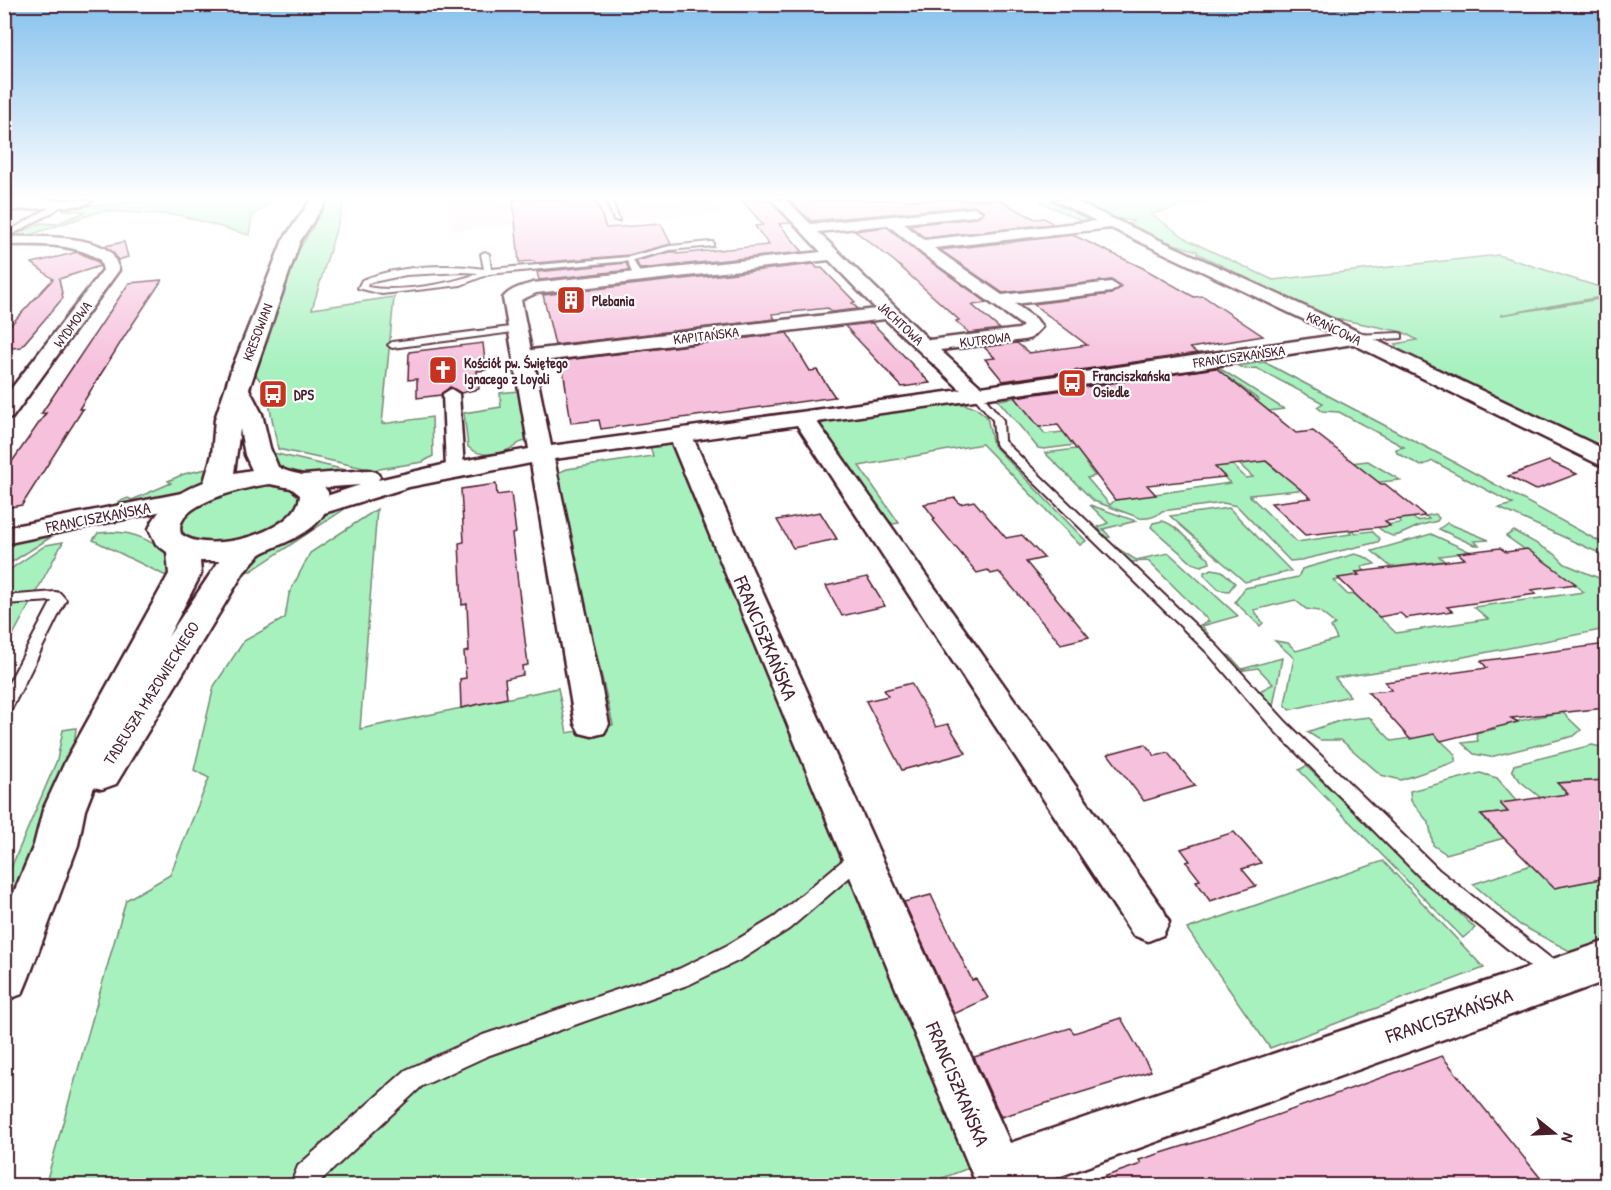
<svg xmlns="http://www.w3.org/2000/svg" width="1611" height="1190" viewBox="0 0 1611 1190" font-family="'Patrick Hand',sans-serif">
  <rect width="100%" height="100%" fill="#fff"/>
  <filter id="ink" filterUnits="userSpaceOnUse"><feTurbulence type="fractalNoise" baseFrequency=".0167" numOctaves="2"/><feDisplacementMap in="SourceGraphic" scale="12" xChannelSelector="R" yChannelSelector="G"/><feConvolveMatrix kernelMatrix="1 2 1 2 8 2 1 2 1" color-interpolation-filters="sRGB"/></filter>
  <g filter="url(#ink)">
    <polygon fill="#fcecf5" points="449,200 713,200 722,213 548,228 545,222 451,231"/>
    <g fill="#a7f1bf" stroke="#788875" stroke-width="1.5">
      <polygon points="173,200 262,200 271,203 252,216 249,235 179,215 101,211 24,237 11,237 41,223 56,224 86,212 63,210 62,207"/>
      <polygon points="345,200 312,309 394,297 382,424 432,417 433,456 423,462 373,470 278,449 266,388 253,371 295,256 313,227 325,201"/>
      <polygon points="1068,200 1173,200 1185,203 1210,200 1151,214 1190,241 1273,280 1498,255 1606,289 1606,296 1501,315 1606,298 1606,450 1397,350 1395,344 1417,340 1403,332 1319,315 1197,253 1197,251 1142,234 1126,226 1133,221 1106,217"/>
      <polygon points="1055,201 1096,220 1098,221 1091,225 1040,202"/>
      <polygon points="1264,362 1443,456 1606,545 1606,556 1499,508 1513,504 1433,461 1421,466 1397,453 1396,449 1404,447 1339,412 1322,411 1317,407 1323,403 1256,368 1245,369 1238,366"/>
      <polygon points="1219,368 1284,409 1232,416 1259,400 1230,379 1023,406 1045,434 1081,430 1099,442 1044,449 1038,448 998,400"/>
      <path d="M518,391L526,441C515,443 518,446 510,449C495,456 480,457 468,447L464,413L501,407L500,393Z"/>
      <polygon points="956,402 976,408 987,417 993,445 1086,541 1080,545 982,444 859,466 899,523 893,524 878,511 819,429 821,424 829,420"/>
      <path d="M1201,429L1252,449L1277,471L1368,461L1400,480L1249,495L1297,542L1351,534L1348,530L1351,529L1356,533L1372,531L1380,539L1378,542L1301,560L1290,561L1237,506L1223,503L1162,511C1156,517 1148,519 1140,518L1094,501L1045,453L1114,444L1134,459L1086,464L1095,476L1087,478L1110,505L1115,500L1230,483L1188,441L1196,430L1246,478L1253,477Z"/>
      <polygon points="666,444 675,447 974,1166 922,1186 45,1186 126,900 170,875 209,778 194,770 214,686 244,641 285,618 289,594 310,553 377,509 360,729 558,688 567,733 613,725 555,474 567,469 653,456 650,446"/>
      <path d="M273,453L354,472C333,474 298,480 279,468C274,465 270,459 266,455Z"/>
      <path d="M215,467C193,499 148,502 113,509L118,502L128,498L132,500L171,483L168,481L184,474Z"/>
      <path d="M272,483L290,487L300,496L301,503C295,510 289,519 282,524C264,539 198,554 182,531C175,496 249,486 272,483Z"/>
      <path d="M352,504L251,571L235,572C269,544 311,517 352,504Z"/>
      <polygon points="1090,505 1136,521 1103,529 1110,537 1105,538 1098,527 1108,523"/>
      <polygon points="1229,508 1291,571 1245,582 1170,516"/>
      <path d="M1435,514L1439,518L1437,521C1430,523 1421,525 1414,528C1394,537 1395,541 1376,526L1401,523L1398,519L1412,517L1417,521L1429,519L1426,516Z"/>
      <path d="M1162,521C1175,523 1198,549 1209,559L1210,563L1201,566L1192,563L1151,527L1153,523Z"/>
      <polygon points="1447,523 1489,540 1474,541 1479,545 1474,545 1439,529"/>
      <polygon points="1514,531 1555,554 1565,564 1606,581 1606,629 1428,664 1335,678 1350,696 1289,710 1285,704 1294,658 1275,641 1288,643 1296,651 1337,639 1331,627 1335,624 1319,611 1306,609 1295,600 1254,610 1263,623 1260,626 1235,602 1245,588 1298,577 1302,569 1355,554 1365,557 1375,564 1361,567 1365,571 1356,572 1359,575 1334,581 1348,595 1355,594 1396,633 1488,619 1474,607 1584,592 1506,536"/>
      <path d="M112,532C136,532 150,541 170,554L175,575H164L93,540L98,533Z"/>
      <polygon points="1431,534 1471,552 1439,556 1444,561 1391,567 1372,551"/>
      <polygon points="51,537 12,562 5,563 4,544"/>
      <polygon points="63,542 5,650 5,573 46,545"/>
      <polygon points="1117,548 1136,560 1169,553 1238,616 1202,626 1212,639 1208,640 1196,627 1209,621 1148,561 1131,562 1113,549"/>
      <polygon points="1212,569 1222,571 1235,583 1229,591 1219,590 1204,575 1204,572"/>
      <polygon points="1225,654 1230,656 1242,669 1282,658 1273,706 1258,692 1273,684 1258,668 1238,671 1223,657"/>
      <polygon points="1562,712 1581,730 1574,736 1490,757 1474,754 1462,743 1478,741 1476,733 1495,729 1494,726"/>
      <polygon points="1369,717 1392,741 1434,734 1455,754 1455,762 1401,780 1381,775 1341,740 1320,740 1307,732 1342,720"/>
      <polygon points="76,728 73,755 5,925 5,882 57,760 63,730"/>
      <polygon points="1592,745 1606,748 1606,780 1558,783 1568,794 1541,798 1520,781 1512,770 1514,765"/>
      <polygon points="1306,766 1475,928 1463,938 1299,770"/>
      <polygon points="1480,773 1497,778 1517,801 1501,803 1508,812 1481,815 1504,838 1446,854 1433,845 1429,823 1411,801 1410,791"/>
      <polygon points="1383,861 1484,968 1270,1048 1187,929"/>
      <polygon points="1531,865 1554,888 1606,878 1606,950 1583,958 1520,925 1473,884"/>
    </g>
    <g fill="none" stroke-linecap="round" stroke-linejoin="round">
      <polygon fill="#768ca4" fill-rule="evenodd" points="1601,200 1606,200 1606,202 1602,201"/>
    </g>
    <g fill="#f6c1dd" stroke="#4a1f2b" stroke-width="1.5">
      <polygon points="513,200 596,200 606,228 661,224 671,244 629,255 535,263 534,261 519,262"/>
      <polygon points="742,200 770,200 791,223 779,224 803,252 640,269 636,261 670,252 676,252 677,254 769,245 755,226 763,225"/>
      <polygon points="789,200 999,200 1035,219 1044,218 1053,224 925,238 909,225 975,218 984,211 975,206 811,221"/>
      <polygon points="887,227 922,256 988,303 972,305 1000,329 969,333 956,321 959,320 894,261 855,231"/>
      <polygon points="1073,235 1143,268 1194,297 1203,296 1263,336 1190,348 1197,353 1003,381 985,359 995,358 984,347 1017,343 1029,353 1087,345 1033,304 1111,294 1121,286 1111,280 1003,293 940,250"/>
      <polygon points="124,242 128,257 118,260 113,252 105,246"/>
      <polygon points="78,252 98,262 100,266 59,279 63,298 21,347 4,349 4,332 53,279 32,263"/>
      <polygon points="626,263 629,270 539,280 537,272"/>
      <polygon points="814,264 817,268 822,268 855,302 852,303 858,309 832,312 828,308 772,314 775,319 555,345 543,295"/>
      <polygon points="162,280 126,334 79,409 83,409 22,505 4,508 4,473 46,413 41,414 129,283"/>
      <polygon points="872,323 884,335 930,383 902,387 845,326"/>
      <polygon points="787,333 810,371 817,370 835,397 601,429 599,420 571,423 563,369 560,369 559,361"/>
      <polygon points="483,343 486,370 477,371 479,389 461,393 450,387 441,395 417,398 417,379 408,380 409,352"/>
      <polygon points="1216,368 1296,433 1313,431 1381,484 1385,484 1425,516 1385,521 1390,526 1305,535 1271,503 1311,498 1266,461 1215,467 1225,477 1147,485 1156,495 1115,500 1058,425 1039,427 1015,397"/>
      <polygon points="1549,461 1577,474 1535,490 1508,476"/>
      <polygon points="496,484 497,495 511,493 516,533 512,534 528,665 522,666 523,675 505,679 507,698 461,708 460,679 466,678 464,652 469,651 467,604 462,605 459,543 464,542 461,489"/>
      <polygon points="955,498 960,504 974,501 1006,538 1022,535 1044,558 1026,562 1089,637 1061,644 999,572 991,574 988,570 977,573 933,520 935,519 924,504"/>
      <polygon points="820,512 837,539 793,548 777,520"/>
      <polygon points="1500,548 1506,552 1527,549 1576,584 1531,590 1536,594 1447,607 1452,611 1406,618 1400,613 1379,617 1338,578 1359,575 1356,572 1465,559 1458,553"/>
      <polygon points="867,577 885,606 842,616 826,586"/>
      <polygon points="1606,644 1606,708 1511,718 1518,722 1441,741 1434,734 1410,739 1368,692 1392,690 1385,682 1487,668 1481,661"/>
      <polygon points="911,683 936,727 948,724 966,753 902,770 866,701 888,696 884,690"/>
      <polygon points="1145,744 1155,756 1168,753 1195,786 1144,801 1108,754"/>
      <polygon points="1606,780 1606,878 1554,888 1481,815 1508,812 1500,803 1568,794 1557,783"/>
      <polygon points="1234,832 1261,863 1242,869 1256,886 1210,901 1196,881 1200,880 1186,862 1190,861 1181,849"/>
      <polygon points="931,895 972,980 976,979 988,998 954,1014 904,902"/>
      <polygon points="1121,1018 1151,1071 1001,1117 974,1057 1070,1028 1074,1033"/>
      <polygon points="1442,1056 1546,1185 1090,1185 1089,1182 1141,1164 1139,1160 1235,1130"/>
    </g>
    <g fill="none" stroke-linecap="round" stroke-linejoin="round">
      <g stroke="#4a1f2b" stroke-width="4">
        <g id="service">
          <polygon points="606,200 612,200 619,221 614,220"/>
          <polygon points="61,201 66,202 53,212 4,239 4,234"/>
          <path d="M710,242H713V246L670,250L633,260L642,277L638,279L634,277L627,261L489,274L461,285L382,294L358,288L362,280C398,266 446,263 484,269L481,254L485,252L489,254L491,269L629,257L670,246ZM462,272L479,273C451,284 397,293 367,287L368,283L406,275Z"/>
          <polygon points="518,326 522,329 521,331 392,348 388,345 392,342"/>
          <polygon points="1399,333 1402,334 1402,338 1354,341 1350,338 1354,335"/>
          <polygon points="976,390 979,391 1003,420 1004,441 1217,646 1286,722 1439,870 1563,968 1566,975 1563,982 1556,985 1549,982 1425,882 1274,730 1207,652 995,444 993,420 971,393"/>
          <polygon points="55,592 60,593 66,600 10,712 4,713 4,692 52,601 4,604 4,596"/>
          <polygon points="860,849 866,851 869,857 866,863 789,929 742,959 690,984 487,1056 422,1086 315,1186 290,1186 298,1166 406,1070 483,1035 679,969 728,945 775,917 854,851"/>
        </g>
      </g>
      <g stroke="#4a1f2b" stroke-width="5">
        <polygon id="pedestrian" points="451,389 459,394 464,469 461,473 449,473 446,469 443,394"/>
      </g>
      <g stroke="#4a1f2b" stroke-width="5">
        <g id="minor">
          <path d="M772,200H786L811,224L975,208L982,212L975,216L903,223L924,240L1096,221L1054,200H1072L1321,314L1606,450V466L1598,464L1353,344L1189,370L817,422L1163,909L1169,922L1163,935L1148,941L1133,935L797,425L694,440L1010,1143L1606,941V981L1033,1186H977L672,443L554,459L609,724L604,733L592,736L580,733L575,724L531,463L409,487L311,517L302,514L298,509L302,504L360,485L303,489L294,487L291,482L294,477L303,475L368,470L376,472L380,477L378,480L451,463L529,449L503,298C510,289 522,286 533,283L821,252ZM888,225L923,254L1023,326L1019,329L929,340L818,232ZM1111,228L1309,322L1336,335L981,387L940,350L1024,340L1031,338L1042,327L1036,319L1015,304L1111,292L1119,287L1111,282L1002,295L934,248ZM829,260L876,309L531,350L521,300L536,293ZM885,319L961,390L551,446L534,362Z"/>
          <path d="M4,237C32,237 90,234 111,253C115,258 117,264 119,270L12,418L4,419V398L103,270L100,260C74,242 35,245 4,245Z"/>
          <polygon points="192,491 201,493 204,498 201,503 4,544 4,528"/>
        </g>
      </g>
      <g stroke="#4a1f2b" stroke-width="5">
        <polygon id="tertiary" points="23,200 93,200 85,205 4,211 4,201"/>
      </g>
      <g stroke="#4a1f2b" stroke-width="5">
        <path id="secondary" d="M311,200H327L300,241L249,389L262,414L270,448L278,467C297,478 313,470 328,492C332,528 289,540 264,552C257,555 250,566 244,572L116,784L102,789L94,787L85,810L78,845L29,977L22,994L4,1001V916L34,845L43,810L66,760L169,574L167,552L156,544L149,529C159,505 180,491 204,482L212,455L215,419L231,371L283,240ZM240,429L245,455L252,470L234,473ZM270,484L291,488L300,495C299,532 207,556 181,534C171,503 250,486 270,484ZM200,561H219L168,637L201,574Z"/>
      </g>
      <use href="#service" fill="#fff" fill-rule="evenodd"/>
      <use href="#pedestrian" fill="#fff" fill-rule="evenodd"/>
      <use href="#minor" fill="#fff" fill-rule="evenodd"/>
      <use href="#tertiary" fill="#fff" fill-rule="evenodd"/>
      <use href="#secondary" fill="#fff" fill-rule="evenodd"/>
    </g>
  </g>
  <linearGradient id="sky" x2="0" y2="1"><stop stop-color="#86c1ed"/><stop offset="0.54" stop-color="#fff"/><stop offset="1" stop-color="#fff" stop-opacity="0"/></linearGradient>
  <rect width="1611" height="367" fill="url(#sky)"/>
  <defs>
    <g id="building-square" transform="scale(1.5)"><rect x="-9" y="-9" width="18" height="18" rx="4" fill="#c8321e" stroke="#fff"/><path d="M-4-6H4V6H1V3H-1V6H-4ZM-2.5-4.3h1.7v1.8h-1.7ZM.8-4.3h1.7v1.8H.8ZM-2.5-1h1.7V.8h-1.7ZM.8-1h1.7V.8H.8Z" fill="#fff"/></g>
    <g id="church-square" transform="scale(1.5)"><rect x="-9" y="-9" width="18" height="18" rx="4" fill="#c8321e" stroke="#fff"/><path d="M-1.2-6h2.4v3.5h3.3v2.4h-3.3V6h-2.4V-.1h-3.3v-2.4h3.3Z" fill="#fff"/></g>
    <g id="bus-square" transform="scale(1.5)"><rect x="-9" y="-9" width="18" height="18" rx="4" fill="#c8321e" stroke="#fff"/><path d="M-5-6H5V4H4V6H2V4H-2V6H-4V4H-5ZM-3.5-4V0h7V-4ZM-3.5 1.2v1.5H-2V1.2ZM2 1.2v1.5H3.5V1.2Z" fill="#fff"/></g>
  </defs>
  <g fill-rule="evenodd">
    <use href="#building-square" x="571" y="300"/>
    <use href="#church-square" x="443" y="370"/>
    <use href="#bus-square" x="1072" y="383"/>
    <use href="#bus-square" x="273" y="394"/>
  </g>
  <g text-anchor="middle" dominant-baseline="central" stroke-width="4.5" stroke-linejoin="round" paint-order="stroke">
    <g font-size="14" font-weight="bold" fill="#4a1f2b" stroke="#fff" text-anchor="start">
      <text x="592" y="300">Plebania</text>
      <text x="464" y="362">Kościół pw. Świętego<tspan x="464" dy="16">Ignacego z Loyoli</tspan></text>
      <text x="1093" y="375">Franciszkańska<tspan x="1093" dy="16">Osiedle</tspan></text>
      <text x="294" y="394">DPS</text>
    </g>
    <g font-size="14" fill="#4a1f2b" stroke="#fff">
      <text transform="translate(901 323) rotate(43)">JACHTOWA</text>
      <text transform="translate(72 324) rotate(-53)">WYDMOWA</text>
      <text transform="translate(1334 328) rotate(26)">KRAŃCOWA</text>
      <text transform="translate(257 332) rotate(-69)">KRESOWIAN</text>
      <text transform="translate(706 335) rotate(-7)">KAPITAŃSKA</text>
      <text transform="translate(985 339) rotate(-7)">KUTROWA</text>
      <text transform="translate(1239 356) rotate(-8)">FRANCISZKAŃSKA</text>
    </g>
    <g font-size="16" fill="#4a1f2b" stroke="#fff">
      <text transform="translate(98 517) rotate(-11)">FRANCISZKAŃSKA</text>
      <text transform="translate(151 693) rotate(-58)">TADEUSZA MAZOWIECKIEGO</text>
    </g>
    <g font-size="20" fill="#4a1f2b" stroke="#fff">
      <text transform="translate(766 638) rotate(67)">FRANCISZKAŃSKA</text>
      <text transform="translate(1449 1015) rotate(-19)">FRANCISZKAŃSKA</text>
      <text transform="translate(958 1084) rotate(67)">FRANCISZKAŃSKA</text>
    </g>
  </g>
  <rect width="1611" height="1190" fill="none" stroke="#fff" stroke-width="24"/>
  <rect x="12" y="12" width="1587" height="1166" fill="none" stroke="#4a1f2b" stroke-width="2" filter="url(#ink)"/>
  <g transform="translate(1554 1133) rotate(108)" stroke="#ffffff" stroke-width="4.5" paint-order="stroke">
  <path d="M0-4.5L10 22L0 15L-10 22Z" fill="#4a1f2b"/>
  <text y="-9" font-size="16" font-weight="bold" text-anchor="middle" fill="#4a1f2b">N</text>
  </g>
</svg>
